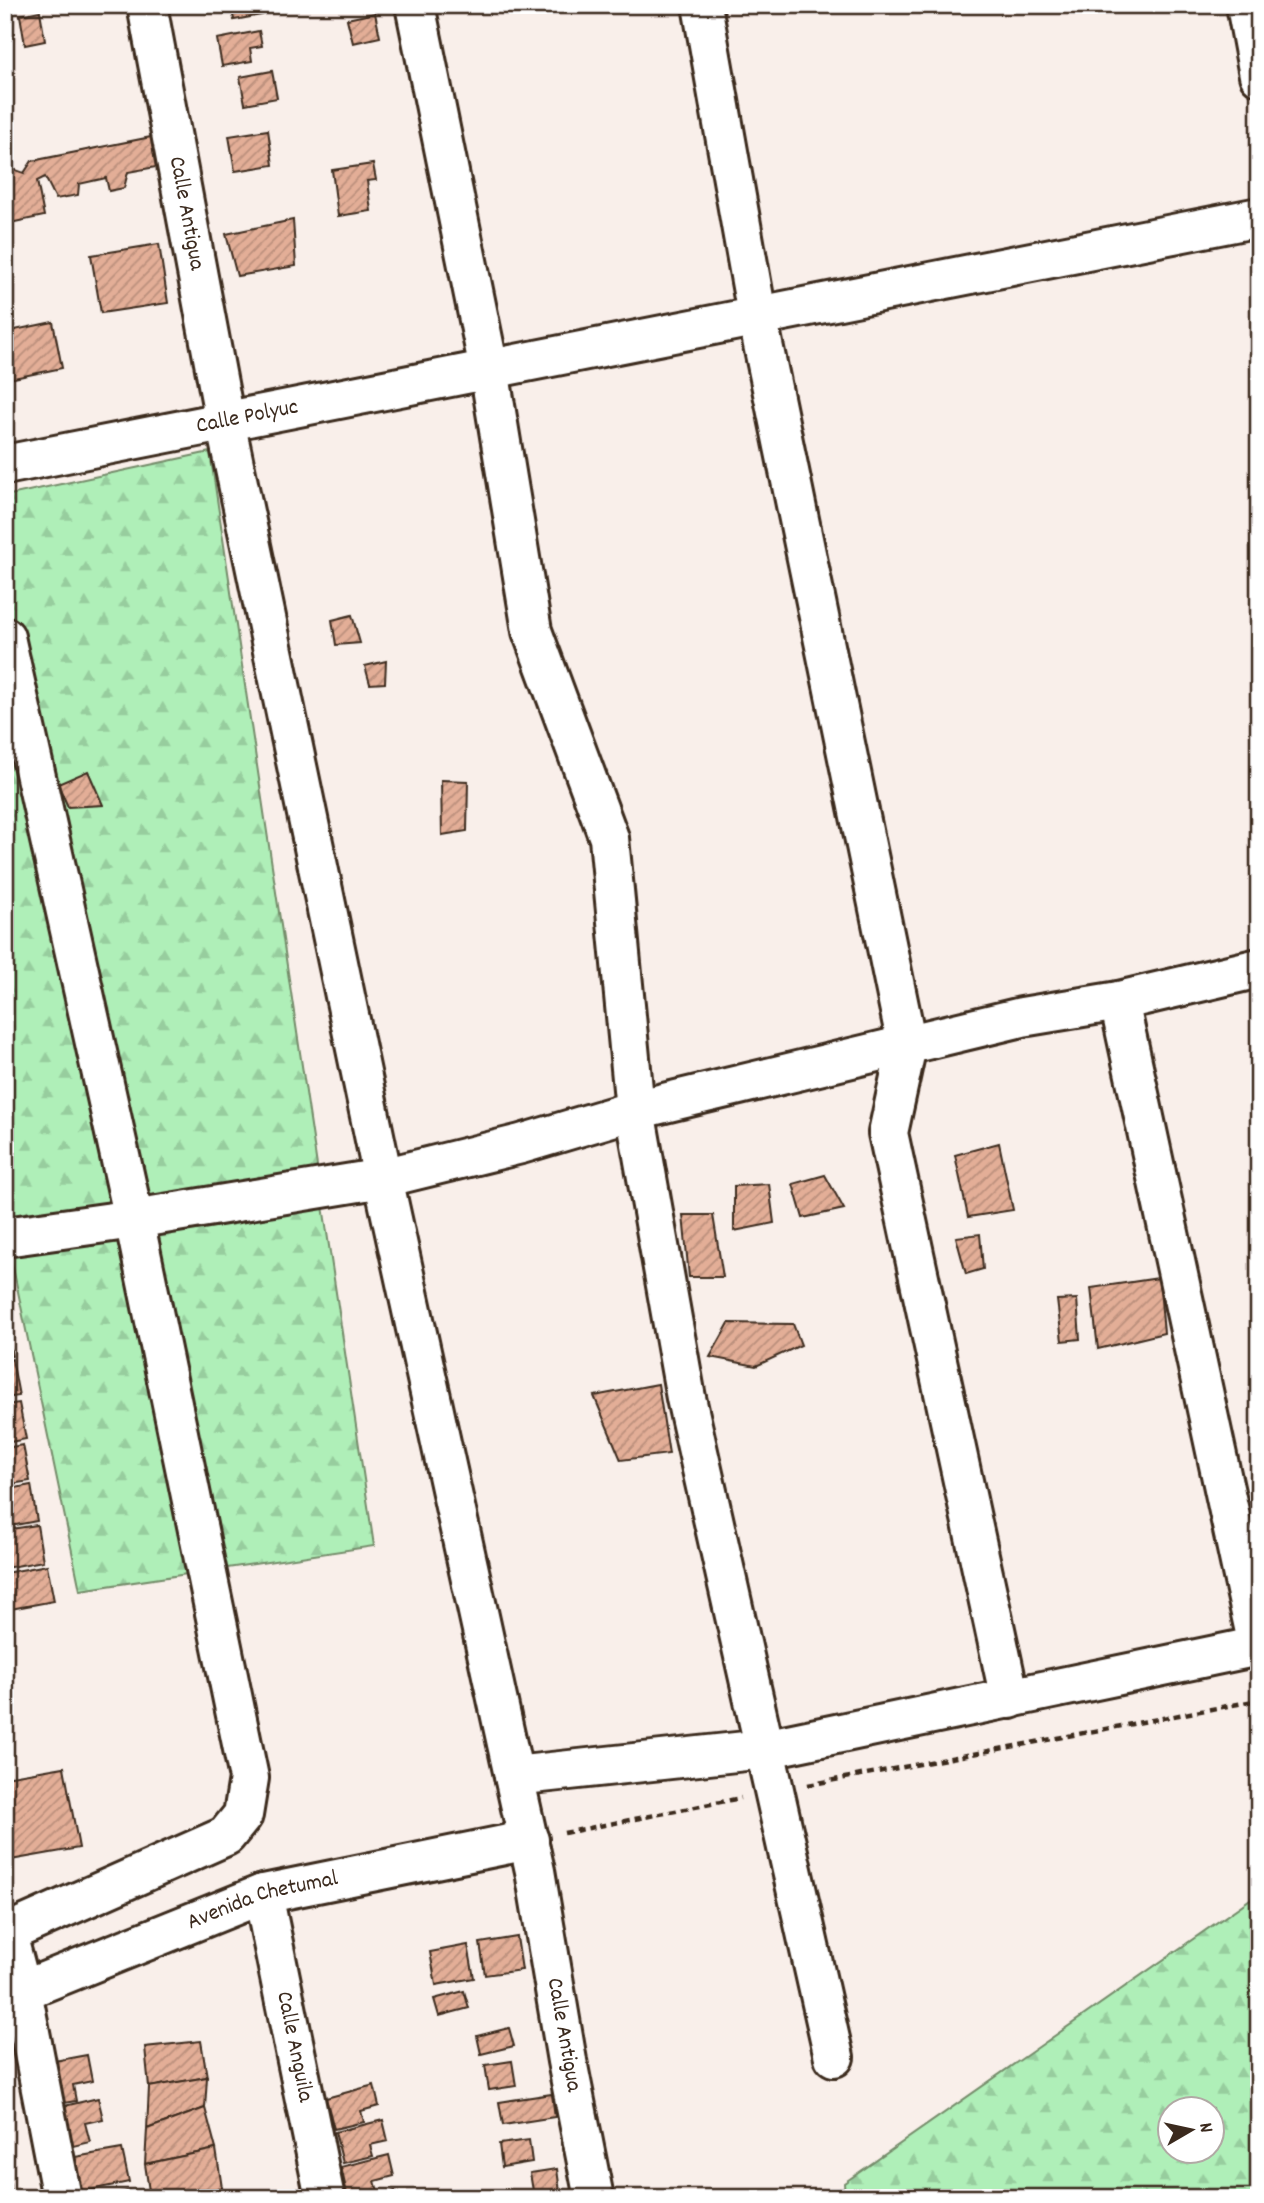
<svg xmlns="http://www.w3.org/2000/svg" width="1264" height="2203" viewBox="0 0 1264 2203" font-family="Dekko,sans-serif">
  <defs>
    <pattern id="forest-firs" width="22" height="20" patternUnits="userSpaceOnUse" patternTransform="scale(1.75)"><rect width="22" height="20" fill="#afefb8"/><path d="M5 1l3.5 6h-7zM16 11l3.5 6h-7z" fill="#97cd9e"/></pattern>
    <pattern id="building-hatch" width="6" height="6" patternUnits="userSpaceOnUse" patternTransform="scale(1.75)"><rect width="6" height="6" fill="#e3ae97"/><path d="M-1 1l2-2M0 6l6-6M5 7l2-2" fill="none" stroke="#b98e7b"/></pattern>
  </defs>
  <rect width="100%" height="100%" fill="#f9efea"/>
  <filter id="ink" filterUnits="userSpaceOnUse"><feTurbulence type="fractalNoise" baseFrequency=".0143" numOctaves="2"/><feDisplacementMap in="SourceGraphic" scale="14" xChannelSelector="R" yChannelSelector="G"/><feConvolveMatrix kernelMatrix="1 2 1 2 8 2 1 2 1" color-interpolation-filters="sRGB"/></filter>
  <g filter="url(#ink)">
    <g fill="url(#forest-firs)" stroke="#758c6b" stroke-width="2" fill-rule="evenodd">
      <polygon points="210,452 374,1546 80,1590 5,1229 5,496"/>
      <path d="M1259,1893V2198H845L844,2183ZM1170,2108H1212V2150H1170Z"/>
    </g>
    <g fill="url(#building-hatch)" stroke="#3b2a1e" stroke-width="2">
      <polygon points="231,5 260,5 262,15 234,20"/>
      <polygon points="40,11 45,41 25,45 20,15"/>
      <polygon points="375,13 380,37 353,43 347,19"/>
      <polygon points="259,31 262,46 250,48 252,61 222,66 217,39"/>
      <polygon points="272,71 277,98 245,104 240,77"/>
      <polygon points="268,130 273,165 235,171 229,136"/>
      <polygon points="151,137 156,167 128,172 124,188 109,191 106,178 79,184 78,195 56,199 45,177 37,181 44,216 5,224 5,171 13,169 24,173 32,161"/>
      <polygon points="373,164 376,180 367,181 371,211 338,216 332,170"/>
      <polygon points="293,220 296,266 237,276 226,234"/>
      <polygon points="159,244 168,303 101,313 91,255"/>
      <polygon points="53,322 62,368 9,379 5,358 5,332"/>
      <polygon points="352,615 360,643 336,645 332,620"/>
      <polygon points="386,661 385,683 370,684 365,666"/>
      <polygon points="88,771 103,805 68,807 58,784"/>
      <polygon points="441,780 468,781 467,831 442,835"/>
      <polygon points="999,1143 1013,1210 968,1217 955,1155"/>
      <polygon points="825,1175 844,1209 803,1218 793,1184"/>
      <polygon points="769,1184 774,1223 734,1231 734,1186"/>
      <polygon points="683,1215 713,1215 723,1277 689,1277"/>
      <polygon points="980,1234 983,1269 966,1274 956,1237"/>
      <polygon points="1159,1278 1164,1333 1098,1349 1091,1288"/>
      <polygon points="1077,1299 1080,1339 1062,1341 1057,1300"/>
      <polygon points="5,1320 12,1356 5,1357"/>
      <polygon points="729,1323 793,1324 801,1345 756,1366 710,1357"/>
      <polygon points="12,1359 19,1396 5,1398 5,1361"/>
      <polygon points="658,1384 669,1454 621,1460 594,1396"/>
      <polygon points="19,1403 26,1439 5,1443 5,1405"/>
      <polygon points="23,1445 30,1481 5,1485 5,1448"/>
      <polygon points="31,1485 37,1521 5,1527 5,1490"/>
      <polygon points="37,1525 43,1561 5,1568 5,1530"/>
      <polygon points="47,1565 54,1601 5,1610 5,1573"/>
      <polygon points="64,1767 79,1848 5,1861 5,1777"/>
      <polygon points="517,1937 522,1970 485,1975 480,1943"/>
      <polygon points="468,1945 474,1978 436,1985 430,1952"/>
      <polygon points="464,1991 469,2008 439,2016 434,1999"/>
      <polygon points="509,2028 514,2046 481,2054 477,2036"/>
      <polygon points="201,2041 207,2077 149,2087 145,2047"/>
      <polygon points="87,2055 92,2081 73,2085 76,2101 46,2106 38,2064"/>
      <polygon points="512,2061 516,2086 489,2090 485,2065"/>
      <polygon points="207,2077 205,2108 147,2129 149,2087"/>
      <polygon points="374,2085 379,2106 361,2111 364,2122 334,2129 326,2098"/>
      <polygon points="552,2094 555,2117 503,2125 499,2102"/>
      <polygon points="98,2098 103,2119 85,2123 90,2142 61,2149 52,2109"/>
      <polygon points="205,2108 216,2149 145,2164 147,2129"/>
      <polygon points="383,2120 388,2141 370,2145 373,2156 343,2163 335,2132"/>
      <polygon points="529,2140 532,2162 502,2167 499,2144"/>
      <polygon points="122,2149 129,2182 71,2194 63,2159"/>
      <polygon points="216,2149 222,2188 176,2198 150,2198 145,2164"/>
      <polygon points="389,2155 394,2176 375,2181 378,2191 348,2198 341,2167"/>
      <polygon points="5,2160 12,2198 5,2198"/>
      <polygon points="557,2169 560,2192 534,2197 530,2173"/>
      <polygon points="222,2188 226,2198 188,2198 188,2195"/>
      <polygon points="129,2191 131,2198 94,2198"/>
      <polygon points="395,2191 396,2198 369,2198"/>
    </g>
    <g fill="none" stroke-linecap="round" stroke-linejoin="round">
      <g stroke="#3b2a1e" stroke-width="44">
        <g id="minor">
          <path id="s1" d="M147,5L225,421L383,1178L514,1776"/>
          <polyline points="415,5 489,369 532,631 609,838 635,1110 686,1398 834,2057"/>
          <polyline points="702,5 757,315 907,1045 888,1133 1010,1699"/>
          <polyline points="1246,5 1259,75"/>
          <path id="s2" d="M5,465L1259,217"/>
          <polyline points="5,637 134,1219 249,1778 243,1815 226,1836 5,1934"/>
          <polyline points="1119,1001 1258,1646"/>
          <polyline points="5,1237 134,1219 383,1178 521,1144 635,1110 1022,1017 1119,1001 1259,968"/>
          <path id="s3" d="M263,1894L325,2198"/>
          <polyline points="5,1927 22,1991 62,2198"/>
          <path id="s4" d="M5,1994L22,1991L263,1894L529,1840"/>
          <polyline points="594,2198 567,2061 535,1871 514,1776 764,1749 1259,1646"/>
        </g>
      </g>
      <g stroke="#3b2a1e" stroke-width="4.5" stroke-dasharray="7 5" stroke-linecap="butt">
        <polyline points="808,1785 1259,1700"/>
        <polyline points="564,1833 741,1798"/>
      </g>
      <use href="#minor" stroke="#fff" stroke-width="38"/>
    </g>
  </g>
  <g text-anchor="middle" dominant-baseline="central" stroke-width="7" stroke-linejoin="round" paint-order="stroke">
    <g font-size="23" fill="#3b2a1e" stroke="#fff">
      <text stroke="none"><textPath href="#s1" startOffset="212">Calle Antigua</textPath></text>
      <text stroke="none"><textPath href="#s2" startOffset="247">Calle Polyuc</textPath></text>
      <text stroke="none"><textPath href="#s4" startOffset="275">Avenida Chetumal</textPath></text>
      <text transform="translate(563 2035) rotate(80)">Calle Antigua</text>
      <text stroke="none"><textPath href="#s3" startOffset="156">Calle Anguila</textPath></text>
    </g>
  </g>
  <rect width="1264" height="2203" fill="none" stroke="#fff" stroke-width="28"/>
  <rect x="14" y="14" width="1236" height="2175" fill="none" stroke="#3b2a1e" stroke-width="2.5" filter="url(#ink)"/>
  <g transform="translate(1191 2130) rotate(81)"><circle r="33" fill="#ffffff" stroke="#b1aaa5" stroke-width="2"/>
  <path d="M0-5L12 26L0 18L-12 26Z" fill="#3b2a1e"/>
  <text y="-10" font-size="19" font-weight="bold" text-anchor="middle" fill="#3b2a1e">N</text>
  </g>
</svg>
